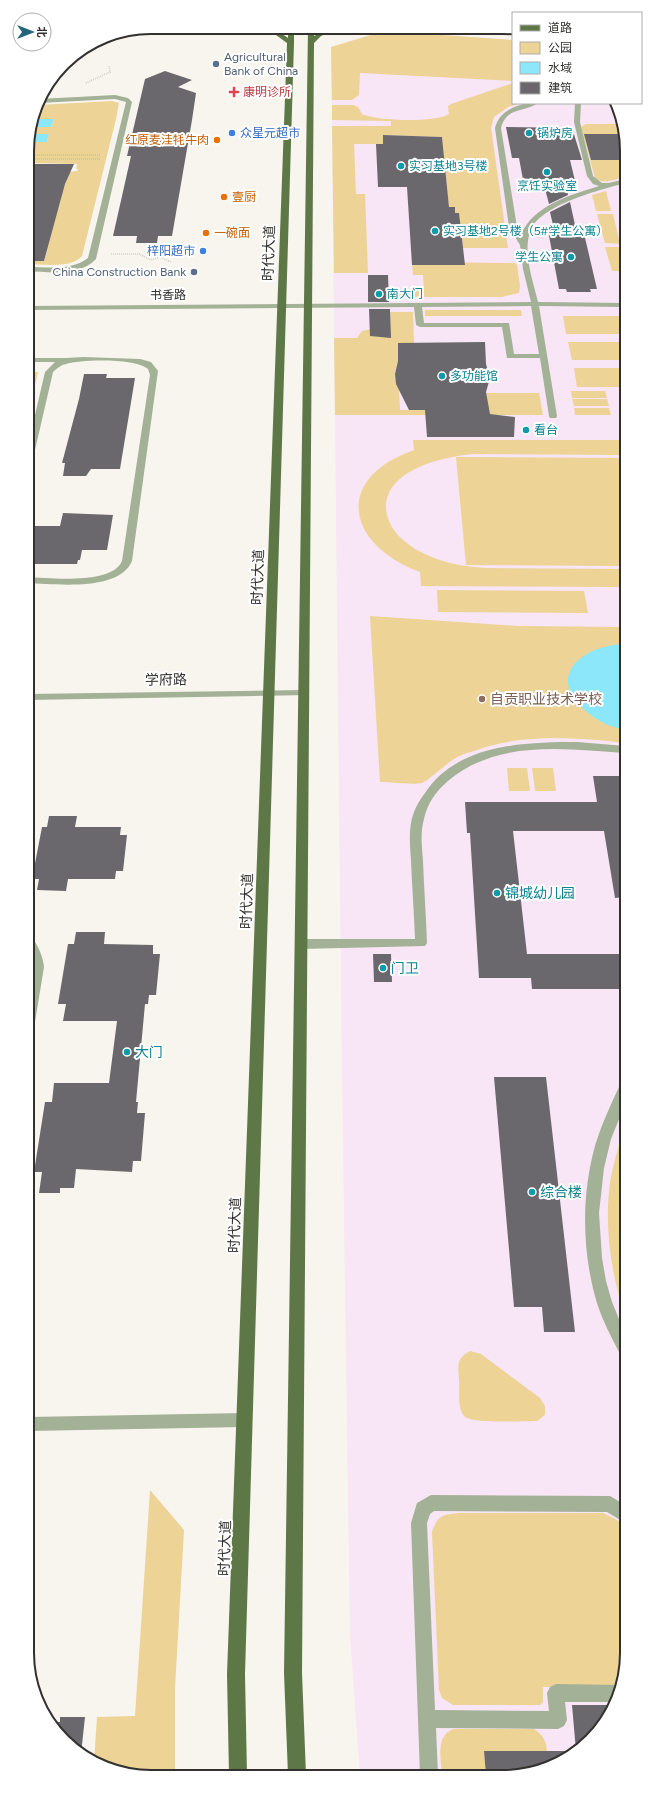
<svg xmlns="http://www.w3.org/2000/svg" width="654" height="1804" viewBox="0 0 654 1804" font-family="Figtree,'Noto Sans SC',sans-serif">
  <rect width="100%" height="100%" fill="#f8f5ef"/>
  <polygon fill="#f8e5f5" points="384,31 513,40 513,103 616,103 625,127 627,1661 618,1700 596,1735 565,1760 527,1775 360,1775 350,1635 342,1074 331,47"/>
  <g fill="#edd395">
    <polygon points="384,31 513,40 513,81 360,73 359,95 352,100 332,100 331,47"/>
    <path d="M513,83V103H521L508,107L494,117L491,128L508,248H463L459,213H455V207H449L442,137L383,135V144H354L356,194H365L368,273H334L332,126H391V121L332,120V105H353L358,107L362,114C376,121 436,123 449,114L448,106L451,104Z"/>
    <path d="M112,101L119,103L116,119L82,256C71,269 43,264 27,264V259L28,261H44L47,251L51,209H58L61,200L51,185H65L68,176L61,173L77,171L78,169H76L77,164L27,163V142H47L49,134H30L32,127H51L54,119H34L38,105Z"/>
    <path d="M586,124H623L625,134H595L625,160V177C615,179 603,185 595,178L581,127Z"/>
    <polygon points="606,191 611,211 596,211 592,195"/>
    <polygon points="597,214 613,214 620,244 605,243"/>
    <polygon points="605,247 621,247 625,262 625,271 612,271"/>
    <polygon points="412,262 515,263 517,265 520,286 519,293 502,297 389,297 389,290 424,290 423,275 413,275"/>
    <polygon points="425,310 521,310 522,316 425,316"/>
    <polygon points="390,312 413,312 414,343 398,343 398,361 395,374 396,384 399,389 400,410 488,410 486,393 539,393 543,415 335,415 334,338 357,338 362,331 376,328"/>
    <polygon points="563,316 625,316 625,334 566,334"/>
    <polygon points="568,342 625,342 625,360 572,360"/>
    <polygon points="574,368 625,368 625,387 577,387"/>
    <polygon points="28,372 38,372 28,415"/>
    <polygon points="571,391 605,391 607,398 572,398"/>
    <polygon points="572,399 607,399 609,406 574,406"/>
    <polygon points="574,408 609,408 611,415 575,415"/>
    <path d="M413,440H625V455L473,454C443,457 385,469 386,509C387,520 393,531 401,538C423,559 456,566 485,568L625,569V587L421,586L420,572C347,545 332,479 414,450Z"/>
    <polygon points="456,457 625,458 625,566 466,565"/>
    <polygon points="437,590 584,591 588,613 438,612"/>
    <path d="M370,616L518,626L625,627V743C576,737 521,733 474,751C467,753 460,755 454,759C447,763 428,781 422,783C411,785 392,782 380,782Z"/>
    <polygon points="507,768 527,768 530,791 509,791"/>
    <polygon points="532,768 553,768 556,791 535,791"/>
    <path d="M626,1123V1317C611,1276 604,1226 610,1183C613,1163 620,1143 626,1123Z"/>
    <path d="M470,1351L481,1354L540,1398L545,1406V1415L537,1421C524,1421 471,1424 464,1416C457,1408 460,1390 459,1379C458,1365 456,1359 470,1351Z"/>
    <polygon points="150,1490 184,1530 175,1688 175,1775 127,1775 94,1762 97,1717 135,1716"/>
    <path d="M460,1513H603L617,1520L627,1528V1661L621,1687H543V1702L540,1705H453L442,1698L439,1690L432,1532C438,1514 443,1515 460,1513Z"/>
    <path d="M454,1729H534C543,1735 546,1740 547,1751H484L486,1775H442C441,1758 435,1735 454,1729Z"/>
  </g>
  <g fill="#8be7f9">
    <polygon points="34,119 54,119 51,127 32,127"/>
    <polygon points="30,134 49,134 47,142 27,142"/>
    <path d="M625,643V730C620,728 613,727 608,725C578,711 547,678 587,654C598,647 613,645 625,643Z"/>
  </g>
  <g fill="#6a686d">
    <polygon points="165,71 192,80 178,87 196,93 192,120 172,236 158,236 157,243 136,243 137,236 113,236 131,156 127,156 145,79"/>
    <polygon points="506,127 572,128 582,160 570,160 576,185 566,185 568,195 549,204 544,185 524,185 519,158 512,158"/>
    <polygon points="584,134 625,134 625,160 591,160"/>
    <polygon points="383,135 442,137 449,207 455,207 455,213 459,213 465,265 412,265 407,187 378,187 376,144 383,144"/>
    <polygon points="27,164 74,164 65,184 44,261 27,261"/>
    <polygon points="570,202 575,225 582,225 597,289 590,289 591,292 567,292 566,289 559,289 547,225 553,225 550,212"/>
    <polygon points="368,275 388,275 389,302 368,302"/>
    <polygon points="369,309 390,309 391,338 370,336"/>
    <polygon points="485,342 486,364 490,378 486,392 490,414 515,417 514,437 427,437 425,410 409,410 396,384 395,374 398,361 398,343"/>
    <polygon points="84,374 107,374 106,378 135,378 120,469 91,469 86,476 63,476 65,463 62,463 79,399"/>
    <polygon points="63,513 113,515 107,550 82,550 80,560 78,560 77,564 28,564 28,526 60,526"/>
    <polygon points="593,776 625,776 626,897 615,898 604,831 513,831 527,954 626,954 626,989 532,989 531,978 479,978 470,833 467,833 465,802 597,802"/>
    <polygon points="49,816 77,816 75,827 121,827 120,835 127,835 123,871 116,871 115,879 68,879 66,891 37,890 39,879 32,879 42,827 47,827"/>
    <polygon points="76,932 105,932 104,944 153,945 153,954 160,954 156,995 149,995 148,1004 145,1004 136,1102 138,1102 137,1113 145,1113 141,1161 133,1161 132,1172 76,1169 74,1188 60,1188 60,1193 39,1193 42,1172 34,1172 45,1102 52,1102 54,1083 109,1083 117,1021 63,1021 66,1004 58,1004 68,944 74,944"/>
    <polygon points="373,954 391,954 392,982 374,982"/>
    <polygon points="494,1077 546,1077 575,1332 544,1332 542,1307 514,1307"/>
    <polygon points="572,1705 614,1705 596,1735 565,1760 527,1775 486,1775 484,1751 576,1751"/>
    <polygon points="60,1717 85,1717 81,1754 64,1741 49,1722 60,1722"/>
  </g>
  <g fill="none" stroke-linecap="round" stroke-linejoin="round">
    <g stroke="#aba9a5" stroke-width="1.5" stroke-dasharray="0.5 1.5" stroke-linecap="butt">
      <polyline points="86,83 110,72 109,66"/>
      <polyline points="27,155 101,155"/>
      <polyline points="27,159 100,159"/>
      <polyline points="111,254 139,254 151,260 160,257 171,262"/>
    </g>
    <g fill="#a3b196" fill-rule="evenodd">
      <path d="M115,95L128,98L132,102L96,259C79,277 49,272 27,271V267C48,267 71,271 88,258L126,102L115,99L39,103V99Z"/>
      <path d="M527,103H538C524,113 507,106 501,128L517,227L521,235C533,205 571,195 599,186L593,184L587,176L574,122L575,103H581L580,122L593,176L602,183H609L625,179V183C600,190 534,206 529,235C524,257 533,281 538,302L625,303V307L539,306L557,416L556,418H550L549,416L540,358H507L502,327H420L416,325L414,307L28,310V306L531,302L523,269L520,245L509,227L495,128C499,112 512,107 527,103ZM531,306L539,354H514L509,323H424L422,307Z"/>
      <path d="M83,357L140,359L151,362L158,371L132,561C119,592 55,584 28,583V577C50,578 112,585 122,561L150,375L148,369C137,358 81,359 66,364C61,365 57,368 53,372L32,463L28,466V445L45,372L55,362H28V358H67Z"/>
      <polygon points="304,690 308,691 309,693 308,695 28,700 28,694"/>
      <path d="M577,742L625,746V753C566,749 497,739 448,781C436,791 427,804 424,819C420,833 422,847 423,861C424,888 426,916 427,943L425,946L301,949L297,947L295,944L297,941L301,939H415C414,912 412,886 411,860C410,847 409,835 411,823C413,812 418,802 425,793C457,744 524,742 577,742Z"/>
      <path d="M28,936L32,937C38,946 43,956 44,967L35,1022L34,1025L29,1027L28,987L32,967L28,954Z"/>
      <path d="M626,1082V1102L611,1139L604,1168L599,1213L602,1258L606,1281L612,1302L626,1336V1358L621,1356C612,1338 603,1322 597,1303C582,1253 581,1197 595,1146C601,1126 610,1106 619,1087L621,1083Z"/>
      <polygon points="244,1413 250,1415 252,1420 250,1425 244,1427 29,1431 29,1417"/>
      <polygon points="431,1495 610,1496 627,1506 627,1524 607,1512 434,1511 430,1514 427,1523 435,1710 549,1711 547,1693 550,1687 556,1684 621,1685 617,1702 565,1702 567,1720 564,1726 558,1729 436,1728 438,1775 420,1775 411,1523 417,1503"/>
    </g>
    <g fill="#5e7746" fill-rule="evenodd">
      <path d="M259,28C270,27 279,32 288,38V28H294V43L245,1674L247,1775H229L227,1674L287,43L276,35Z"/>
      <polygon points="308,28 314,28 314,36 331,28 340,28 321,36 314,43 302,1673 306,1775 288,1775 284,1673"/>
      <polygon points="465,29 513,31 513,35 468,31"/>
    </g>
  </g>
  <g fill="#5c6f8a" stroke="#fff" stroke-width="1.5">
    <circle cx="216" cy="64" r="4"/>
    <circle cx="194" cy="272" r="4"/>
  </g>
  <path fill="#e0444e" stroke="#fff" stroke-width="1.5" d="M232 86h4v4h4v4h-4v4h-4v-4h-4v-4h4z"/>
  <g fill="#3f7fe0" stroke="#fff" stroke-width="1.5">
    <circle cx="232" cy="133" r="4"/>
    <circle cx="203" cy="251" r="4"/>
  </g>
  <g fill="#0f9aa8" stroke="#fff" stroke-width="1.5">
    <circle cx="529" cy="133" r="4"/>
    <circle cx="401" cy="166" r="4"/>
    <circle cx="547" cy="172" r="4"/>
    <circle cx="435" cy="231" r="4"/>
    <circle cx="571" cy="257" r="4"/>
    <circle cx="379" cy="294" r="4"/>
    <circle cx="442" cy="376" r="4"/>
    <circle cx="526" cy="430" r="4"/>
    <circle cx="497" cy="893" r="4"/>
    <circle cx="383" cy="968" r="4"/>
    <circle cx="127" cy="1052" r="4"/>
    <circle cx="532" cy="1192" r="4"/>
  </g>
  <g fill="#e8710a" stroke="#fff" stroke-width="1.5">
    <circle cx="217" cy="140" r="4"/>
    <circle cx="224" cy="197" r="4"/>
    <circle cx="206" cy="233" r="4"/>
  </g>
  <circle fill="#8d6e63" stroke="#fff" stroke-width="1.5" cx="482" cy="699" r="4"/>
  <g text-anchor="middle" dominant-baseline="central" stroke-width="4" stroke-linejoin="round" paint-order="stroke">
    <g font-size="12" fill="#4e5e75" stroke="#fff" text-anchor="start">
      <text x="224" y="57">Agricultural<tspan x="224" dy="14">Bank of China</tspan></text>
      <text x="186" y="272" text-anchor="end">China Construction Bank</text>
    </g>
    <g font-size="12" fill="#be3a42" stroke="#fff" text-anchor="start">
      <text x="243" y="92">康明诊所</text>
    </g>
    <g font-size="12" fill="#366cbe" stroke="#fff" text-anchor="start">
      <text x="240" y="133">众星元超市</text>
      <text x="195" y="251" text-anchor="end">梓阳超市</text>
    </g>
    <g font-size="12" fill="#0d838f" stroke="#fff" text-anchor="start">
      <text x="537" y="133">锅炉房</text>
      <text x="409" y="166">实习基地3号楼</text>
      <text x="547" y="186" text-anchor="middle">烹饪实验室</text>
      <text x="443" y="231">实习基地2号楼（5#学生公寓）</text>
      <text x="563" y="257" text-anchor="end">学生公寓</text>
      <text x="387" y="294">南大门</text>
      <text x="450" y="376">多功能馆</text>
      <text x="534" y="430">看台</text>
    </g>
    <g font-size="12" fill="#c56008" stroke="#fff" text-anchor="start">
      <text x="209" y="140" text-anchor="end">红原麦洼牦牛肉</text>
      <text x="232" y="197">壹厨</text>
      <text x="214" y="233">一碗面</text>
    </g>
    <g font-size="12" fill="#32312f" stroke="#fff">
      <text x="168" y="295">书香路</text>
    </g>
    <g font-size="14" fill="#32312f" stroke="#fff">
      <text transform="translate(269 253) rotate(-88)">时代大道</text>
      <text transform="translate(258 577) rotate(-88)">时代大道</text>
      <text transform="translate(166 680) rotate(-1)">学府路</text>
      <text transform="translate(247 901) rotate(-88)">时代大道</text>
      <text transform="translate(235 1225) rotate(-88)">时代大道</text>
      <text transform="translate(225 1548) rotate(-88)">时代大道</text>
    </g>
    <g font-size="14" fill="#785e54" stroke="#fff" text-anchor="start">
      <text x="490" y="699">自贡职业技术学校</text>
    </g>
    <g font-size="14" fill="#0d838f" stroke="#fff" text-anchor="start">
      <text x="505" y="893">锦城幼儿园</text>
      <text x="391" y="968">门卫</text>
      <text x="135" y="1052">大门</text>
      <text x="540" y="1192">综合楼</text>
    </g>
  </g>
  <path d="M0 0H654V1804H0ZM151 34H503A117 117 0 0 1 620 151V1653A117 117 0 0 1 503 1770H151A117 117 0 0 1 34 1653V151A117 117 0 0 1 151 34Z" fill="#fff" fill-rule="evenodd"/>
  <path fill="none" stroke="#32312f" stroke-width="2" d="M151 34H503A117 117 0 0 1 620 151V1653A117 117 0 0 1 503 1770H151A117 117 0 0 1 34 1653V151A117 117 0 0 1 151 34Z"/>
  <rect x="512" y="12" width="130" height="92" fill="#ffffff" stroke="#adadac"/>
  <rect x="520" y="25" width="20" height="6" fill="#5e7746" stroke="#adadac"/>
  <text x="548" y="32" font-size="12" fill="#32312f">道路</text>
  <rect x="520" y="42" width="20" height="12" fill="#edd395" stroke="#adadac"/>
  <text x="548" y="52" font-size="12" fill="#32312f">公园</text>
  <rect x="520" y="62" width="20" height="12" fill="#8be7f9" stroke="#adadac"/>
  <text x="548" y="72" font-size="12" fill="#32312f">水域</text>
  <rect x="520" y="82" width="20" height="12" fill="#6a686d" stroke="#adadac"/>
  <text x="548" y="92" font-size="12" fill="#32312f">建筑</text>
  <g transform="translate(32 32) rotate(90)"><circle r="19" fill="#ffffff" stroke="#adadac"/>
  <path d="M0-3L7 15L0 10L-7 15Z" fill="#246679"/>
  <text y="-6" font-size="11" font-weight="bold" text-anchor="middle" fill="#32312f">北</text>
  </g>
</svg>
